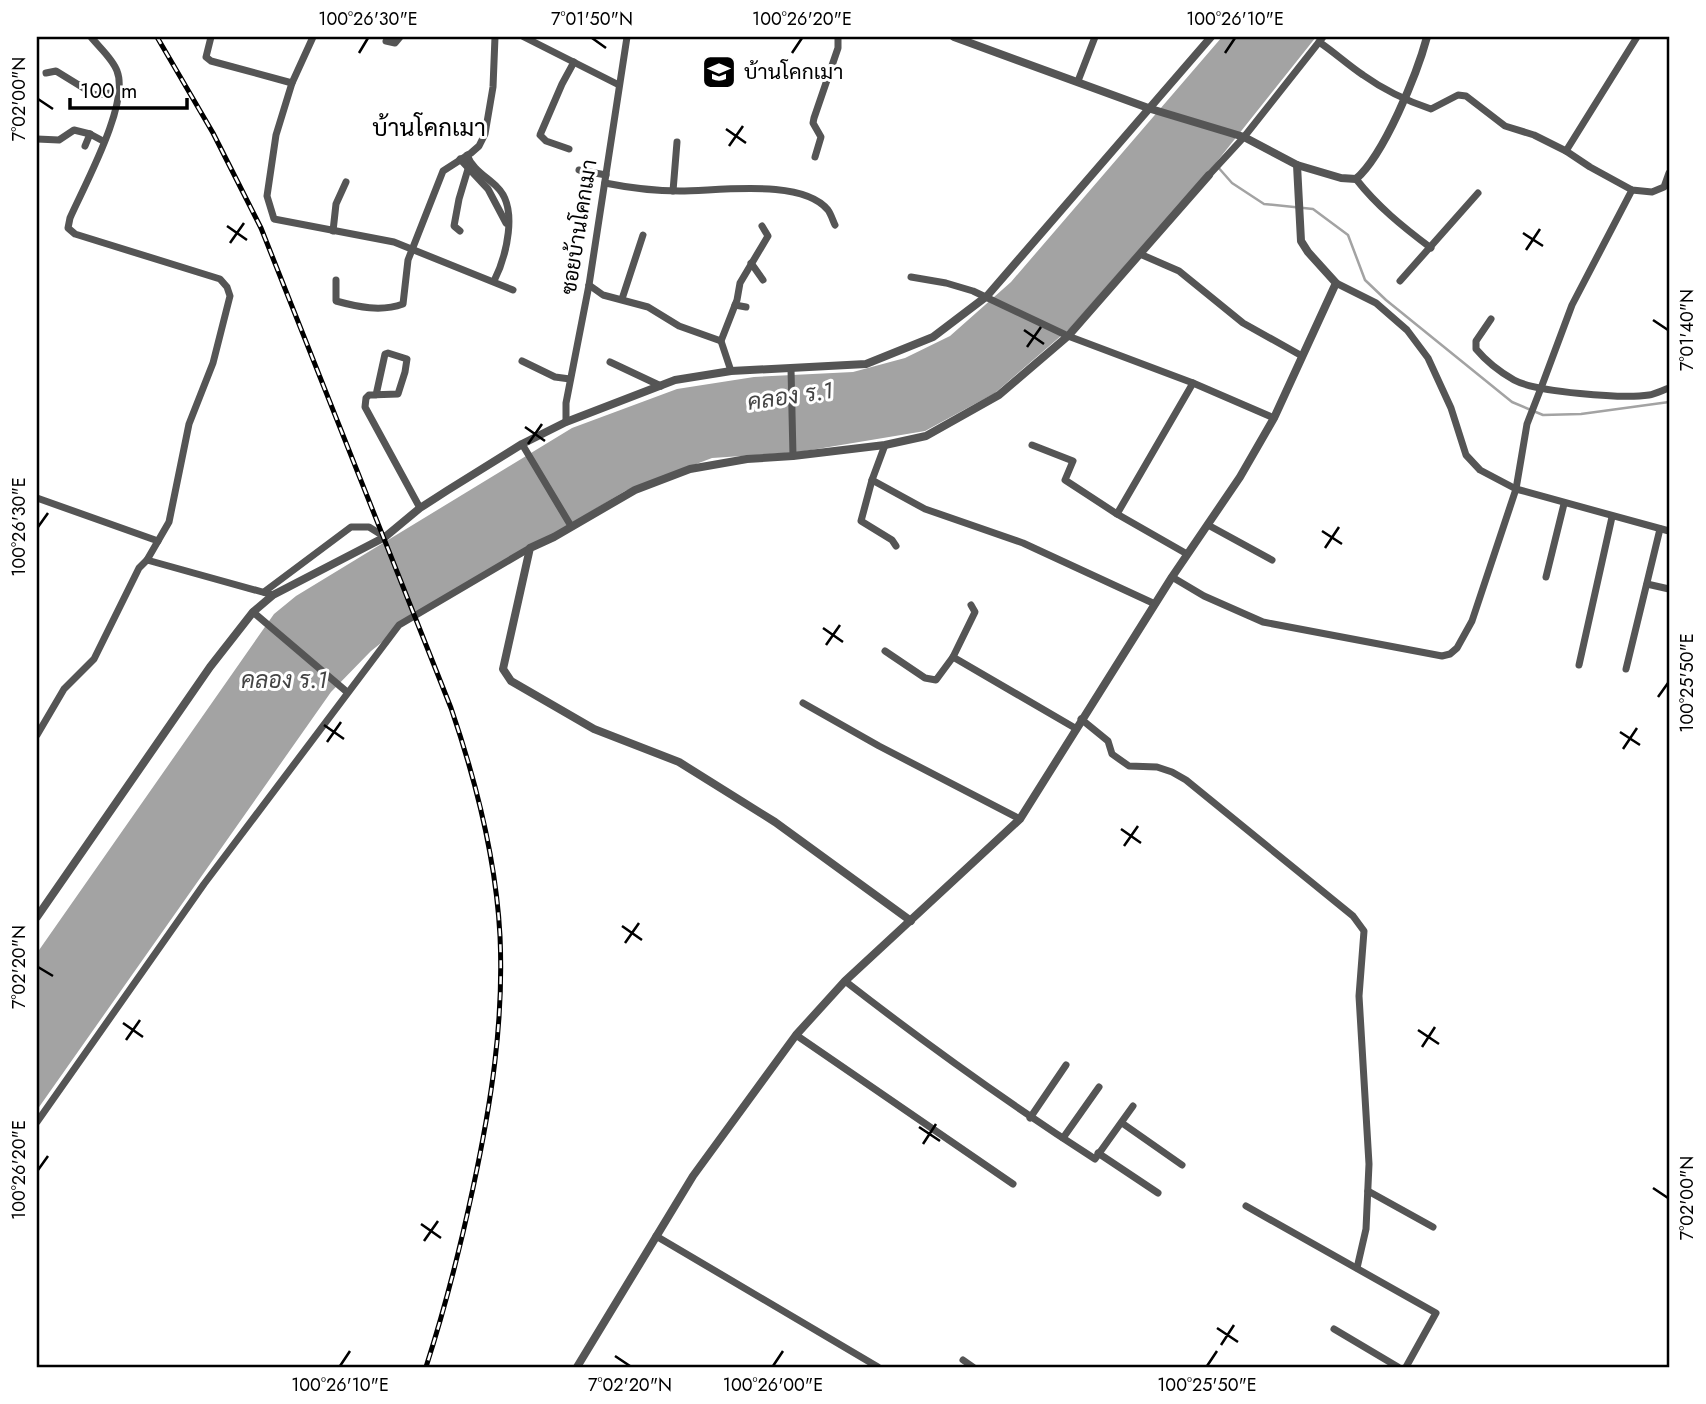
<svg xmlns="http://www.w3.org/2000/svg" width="1706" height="1404" viewBox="0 0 1706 1404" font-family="Jost,Sarabun,sans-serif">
  <rect width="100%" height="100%" fill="#fff"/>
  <polygon fill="#a3a3a3" points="1222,37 1316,37 1215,164 1069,329 995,393 925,431 799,452 712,458 625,491 405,624 371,651 331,692 37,1110 37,953 274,614 296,596 572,428 677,389 754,377 853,372 905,358 950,336 1011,282"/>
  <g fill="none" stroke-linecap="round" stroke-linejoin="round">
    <polyline stroke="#a3a3a3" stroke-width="2.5" points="1217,166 1232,183 1264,204 1313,209 1348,235 1365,280 1386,300 1512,402 1543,415 1581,414 1669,402"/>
    <g stroke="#555" stroke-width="7">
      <path d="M91,37C99,47 113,59 117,71C130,103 84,186 70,218L68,228L75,234L220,279L227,287L230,296L213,363L189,424L169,522L147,560"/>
      <polyline points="211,37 206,57 211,61 292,83"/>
      <polyline points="313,37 292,83 276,135 267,196 274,219 394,242 513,290"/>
      <polyline points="524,37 619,85"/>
      <polyline points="386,41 395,43 400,37"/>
      <path d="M1319,42C1334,52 1348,65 1363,75C1384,90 1407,101 1431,109L1458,95L1466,96L1505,126L1534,135L1566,151L1590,167L1632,190L1652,192L1664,187L1669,173"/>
      <polyline points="46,73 56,71 95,95 118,92"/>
      <polyline points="1078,81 1095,37"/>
      <polyline points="37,139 59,140 74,130 90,134"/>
      <polyline points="85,146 90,134 103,141"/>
      <polyline points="569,149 546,141 540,135 562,84 574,62"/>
      <polyline points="1566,151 1637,37"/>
      <path d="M467,155C472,169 487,177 497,187C519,208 506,257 494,281"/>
      <polyline points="815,157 821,137 813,123 814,118 838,48 838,37"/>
      <polyline points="460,159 488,189 506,223"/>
      <polyline points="579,170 606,175"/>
      <polyline points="1209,175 1244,137 1323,37"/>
      <path d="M1356,179C1377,206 1403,227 1431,248"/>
      <path d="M605,183C630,188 655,191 680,191C718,191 802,178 828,210C831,214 833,221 835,225"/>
      <polyline points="673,191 677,142"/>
      <polyline points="333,231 336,204 346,182"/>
      <polyline points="460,231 454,226 459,199 468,169"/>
      <polyline points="1140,254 1179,271 1243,323 1302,356"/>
      <polyline points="751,263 763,280"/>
      <polyline points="911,277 946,283 973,291 1068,336 1193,383 1274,418"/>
      <path d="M336,280V301C358,307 381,312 403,304L408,260L443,171L471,153L479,146L485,134L493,87L495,37"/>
      <polyline points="1400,281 1478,193"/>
      <polyline points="1336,283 1376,303 1407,330 1428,358 1451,408 1466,455 1480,470 1516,489 1669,531"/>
      <polyline points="589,285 603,295 648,307 679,326 721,341 731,371"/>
      <polyline points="622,299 643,235"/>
      <polyline points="735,305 746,307"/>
      <path d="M1491,319L1476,341V349C1486,361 1500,372 1514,380C1536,392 1623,399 1649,395C1655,394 1663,390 1669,388"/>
      <polyline points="721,341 737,300 740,283 768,236 762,226"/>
      <polyline points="522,361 555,377 570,379"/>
      <polyline points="610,362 661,386"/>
      <polyline points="791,369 793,456"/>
      <polyline points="376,395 385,354 388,353 407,359 405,372 398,394 369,395 366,398 365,407 420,508"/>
      <polyline points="566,422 566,403 589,285 627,37"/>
      <polyline points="522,444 571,526"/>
      <polyline points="885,445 872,480 925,509 1023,543 1155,604"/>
      <polyline points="1032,445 1073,461 1065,480 1117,514 1187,554"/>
      <polyline points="872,480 861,521 892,540 896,546"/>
      <polyline points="37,498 158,541"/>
      <polyline points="1117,514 1193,383"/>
      <polyline points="1208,525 1272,560"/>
      <polyline points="1172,577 1204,596 1263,622 1442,656 1450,654 1457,648 1472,621 1516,489 1527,424 1541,388 1572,305 1632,190"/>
      <polyline points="1546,577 1564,504"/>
      <polyline points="1647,584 1669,589"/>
      <polyline points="264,592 351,527 369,527 385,537"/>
      <polyline points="253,612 347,692"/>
      <polyline points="885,651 925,678 936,680 953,657 975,612 971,605"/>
      <polyline points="953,657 1075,728"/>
      <polyline points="1579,665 1612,517"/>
      <polyline points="1626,669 1660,529"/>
      <polyline points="803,703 879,746 1020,819"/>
      <polyline points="1081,719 1108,741 1112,754 1129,766 1157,767 1172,772 1186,780 1353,916 1364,931 1359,996 1369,1164 1366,1229 1357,1268"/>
      <polyline points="37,735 64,689 94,659 139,568 147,560 273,595"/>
      <path d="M845,981C926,1044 1008,1103 1095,1159L1133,1106"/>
      <polyline points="796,1035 1013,1184"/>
      <polyline points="1030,1118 1066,1065"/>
      <polyline points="37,1122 204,884 399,625 530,548"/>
      <polyline points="1122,1123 1182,1165"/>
      <polyline points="1063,1138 1099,1087"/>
      <polyline points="1098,1153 1158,1193"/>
      <polyline points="1368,1191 1433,1227"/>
      <polyline points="1246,1206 1436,1313 1406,1367"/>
      <polyline points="656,1236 878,1367"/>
      <polyline points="1334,1329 1398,1367"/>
      <polyline points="963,1360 973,1367"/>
    </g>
    <g stroke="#555" stroke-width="8">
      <path d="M1297,165L1341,178L1356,179C1384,155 1417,74 1427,37"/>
      <polyline points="37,917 210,667 253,612 273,595 385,537 420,508 448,490 522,444 566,422 675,380 731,371 866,364 933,337 987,296 1211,37"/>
      <polyline points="911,921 775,822 679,762 594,729 511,681 503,669 530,548 554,537 635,490 690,469 747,459 793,456 885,445 926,436 999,395 1068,336 1209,175"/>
      <polyline points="577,1367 693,1176 796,1035 845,981 1020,819 1172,577 1240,477 1274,418 1336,283 1308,252 1301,241 1297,165 1244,137 1151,109 954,37"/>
    </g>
    <g stroke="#000" stroke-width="5">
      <path id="rail" d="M157,37L213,133L261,228L451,708C476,781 496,859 500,936C504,1022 491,1104 473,1188C460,1249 445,1308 426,1367"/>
    </g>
    <use href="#rail" stroke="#fff" stroke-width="2.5" stroke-dasharray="8" stroke-linecap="butt"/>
  </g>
  <path fill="none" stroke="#000" stroke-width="2.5" d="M592,38L606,48M359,53L368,38M792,53L802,38M1225,53L1235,38M38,99L53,109M726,129L746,143M729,146L743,126M227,226L247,240M1523,233L1543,246M230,243L244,223M1526,250L1540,229M1653,320L1668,330M1024,330L1044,344M1027,347L1041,327M525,427L545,441M528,444L542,424M38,527L48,513M1322,531L1342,544M1325,548L1339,527M823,628L843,642M826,645L840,625M1658,697L1668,683M324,725L344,739M1620,732L1640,745M327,742L341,722M1623,749L1637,728M1121,829L1141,843M1124,846L1138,826M622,926L642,940M625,943L639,923M38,967L53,976M123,1023L143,1037M1418,1030L1439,1044M126,1040L140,1020M1422,1047L1435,1027M919,1127L940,1141M923,1144L936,1124M38,1170L48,1156M1653,1188L1668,1198M421,1224L441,1238M424,1241L438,1221M1217,1328L1238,1342M1221,1345L1234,1325M615,1356L630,1366M340,1366L350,1351M773,1366L783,1351M1207,1366L1217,1351"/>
  <defs>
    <g id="school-square" transform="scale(1.75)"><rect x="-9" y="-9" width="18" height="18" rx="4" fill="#000" stroke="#fff"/><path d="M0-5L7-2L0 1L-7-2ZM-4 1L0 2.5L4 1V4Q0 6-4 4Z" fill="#fff"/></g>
  </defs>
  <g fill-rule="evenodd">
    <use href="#school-square" x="719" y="72"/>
  </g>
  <g text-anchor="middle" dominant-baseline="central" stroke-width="6" stroke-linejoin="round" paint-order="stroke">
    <g font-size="21" fill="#000" stroke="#fff" text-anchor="start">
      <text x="744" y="72">บ้านโคกเมา</text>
    </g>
    <g font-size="21" fill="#000" stroke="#fff">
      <text transform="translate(579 227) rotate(-81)">ซอยบ้านโคกเมา</text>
    </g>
    <g font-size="23" font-style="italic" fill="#444" stroke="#fff">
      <text transform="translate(790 396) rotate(-8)">คลอง ร.1</text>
      <text x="284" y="680">คลอง ร.1</text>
    </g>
    <g font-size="24" fill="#000" stroke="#fff">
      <text x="429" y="127">บ้านโคกเมา</text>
    </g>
  </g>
  <rect width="1706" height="1404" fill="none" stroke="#ffffff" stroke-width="77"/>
  <path d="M70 98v10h117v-10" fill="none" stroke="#000000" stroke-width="3.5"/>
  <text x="80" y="98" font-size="21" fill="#000000" stroke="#ffffff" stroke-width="5" paint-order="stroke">100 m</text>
  <rect x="38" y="38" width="1630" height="1328" fill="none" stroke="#000" stroke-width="2.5"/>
  <g font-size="18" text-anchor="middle" fill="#000">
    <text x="368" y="25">100°26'30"E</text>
    <text x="592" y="25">7°01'50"N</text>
    <text x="802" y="25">100°26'20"E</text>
    <text x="1235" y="25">100°26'10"E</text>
    <text transform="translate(19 99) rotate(-90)" y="6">7°02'00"N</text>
    <text transform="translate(1687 330) rotate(-90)" y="6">7°01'40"N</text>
    <text transform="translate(19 527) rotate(-90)" y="6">100°26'30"E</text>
    <text transform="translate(1687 683) rotate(-90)" y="6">100°25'50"E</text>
    <text transform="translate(19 967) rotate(-90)" y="6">7°02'20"N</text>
    <text transform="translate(19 1170) rotate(-90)" y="6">100°26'20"E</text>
    <text transform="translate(1687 1198) rotate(-90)" y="6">7°02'00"N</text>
    <text x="340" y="1391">100°26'10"E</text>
    <text x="630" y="1391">7°02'20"N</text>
    <text x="773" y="1391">100°26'00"E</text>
    <text x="1207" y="1391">100°25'50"E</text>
  </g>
</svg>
